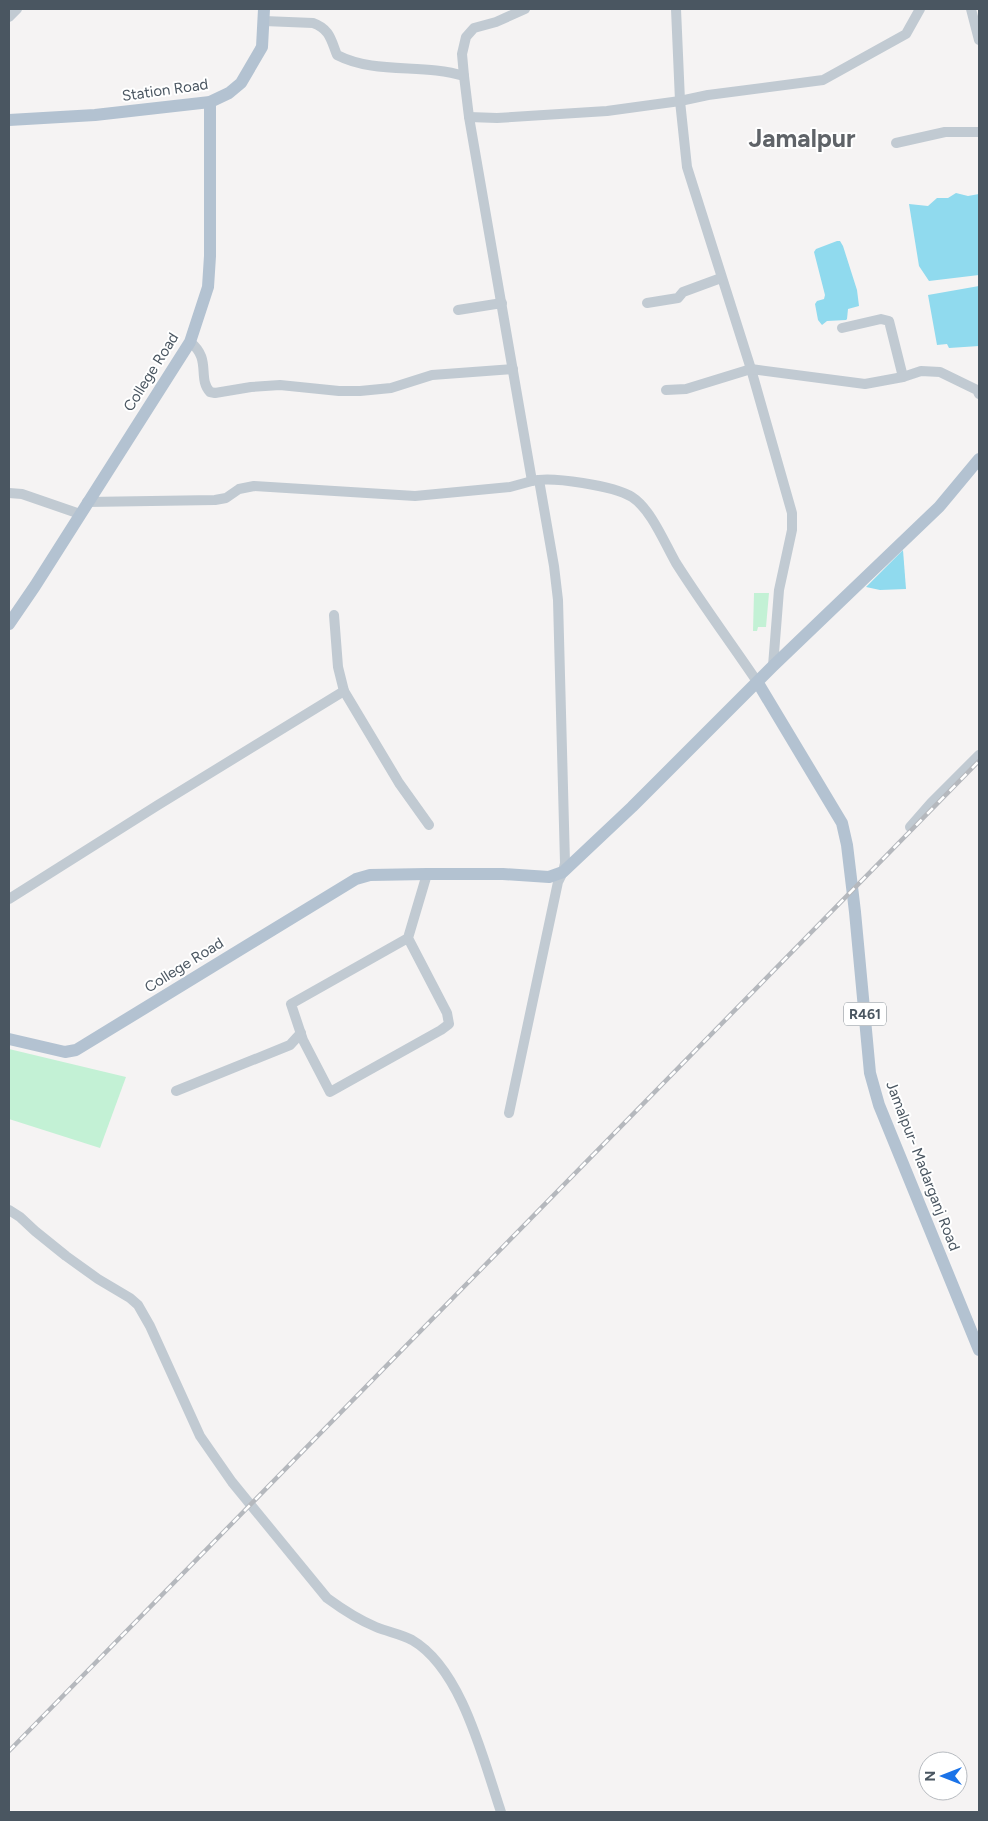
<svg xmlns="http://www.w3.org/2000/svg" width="988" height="1821" viewBox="0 0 988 1821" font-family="Figtree,sans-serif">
  <rect width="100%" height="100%" fill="#f5f3f3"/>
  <g fill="#c3f1d5">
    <polygon points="754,593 769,593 766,627 758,627 757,631 753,631"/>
    <polygon points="9,1049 126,1077 100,1148 9,1119"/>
  </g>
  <g fill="#90daee">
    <polygon points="956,193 968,196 979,194 979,275 929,281 919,266 909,204 928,206 937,198 948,198"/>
    <polygon points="837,241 840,241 843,246 857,290 859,306 848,309 847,319 846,320 827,321 822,325 818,320 815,304 817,301 824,299 825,295 814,252 816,249"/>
    <polygon points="979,286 979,346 949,348 947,344 937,345 928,295"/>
    <polygon points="903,550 906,589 880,590 866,587"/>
  </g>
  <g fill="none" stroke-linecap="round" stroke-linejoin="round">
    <g stroke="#c1cad2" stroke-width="10">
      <polyline points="676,9 680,101 687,167 751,369 792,513 792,530 779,590 773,666"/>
      <polyline points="971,9 979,40"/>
      <polyline points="9,17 17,9"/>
      <path d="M264,21L313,23C330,29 331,40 337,55C376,75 423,63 464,76L469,117L532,481C552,476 614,486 632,497C651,509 665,544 676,563C702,604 731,643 758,683"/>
      <polyline points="464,76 462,54 466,37 474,28 496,22 525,9"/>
      <polyline points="469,117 497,118 607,111 680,101 708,95 823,80 906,34 920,9"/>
      <polyline points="896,143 945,132 979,132"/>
      <polyline points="647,303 678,298 683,292 721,278"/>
      <polyline points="458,310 502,303"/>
      <polyline points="842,328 881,319 889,321 903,377"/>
      <path d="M190,342C212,359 197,378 210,392L215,393L251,387L280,385L339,391H360L391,388L432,375L513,369"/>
      <polyline points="666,390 686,389 751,369 865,384 903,377 921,371 940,372 977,390 979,394"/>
      <polyline points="9,493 22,494 80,514"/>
      <polyline points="87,502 215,500 226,498 239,489 254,486 415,496 510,487 532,481"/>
      <polyline points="334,615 338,667 344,691 399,783 429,825"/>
      <polyline points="910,827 931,803 979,755"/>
      <polyline points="9,899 158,805 344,691"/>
      <polyline points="408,938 447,1013 449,1024 441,1030 330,1092 303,1040 291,1004 408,938 427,874"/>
      <polyline points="176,1091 290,1045 301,1033"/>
      <polyline points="509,1113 558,882 563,872 565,863 558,600 554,566 539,480"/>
      <path d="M9,1210L20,1217L35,1231L66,1256L98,1279L130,1298L138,1305L150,1326L200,1436L232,1482L327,1598C342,1609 359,1620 376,1627C388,1632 401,1634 412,1640C462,1669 483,1759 501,1812"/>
    </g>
    <g stroke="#b3c2d1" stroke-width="12">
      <polyline points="9,120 95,115 210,102 229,93 241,83 262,47 264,9"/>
      <polyline points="9,624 35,586 190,342 208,287 210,256 210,102"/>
      <polyline points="758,683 842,823 847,845 855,912 870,1073 879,1105 979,1350"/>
      <polyline points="9,1039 65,1052 76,1050 356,879 370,875 427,874 503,874 549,877 563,872 632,807 773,666 939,507 979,459"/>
    </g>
    <g stroke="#b5b8bd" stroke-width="4.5">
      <polyline id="rail" points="9,1751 979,761"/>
    </g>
    <use href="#rail" stroke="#fff" stroke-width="2.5" stroke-dasharray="8" stroke-linecap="butt"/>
  </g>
  <g text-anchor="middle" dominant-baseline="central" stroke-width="4" stroke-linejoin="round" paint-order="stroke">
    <rect fill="#fff" stroke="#808990" stroke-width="1" x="844" y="1002.5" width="42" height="23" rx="4"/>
    <g font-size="14" font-weight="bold" fill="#4a5661">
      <text x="865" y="1014">R461</text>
    </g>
    <g font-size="15" fill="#4a5661" stroke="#fff">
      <text transform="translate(165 90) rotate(-8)">Station Road</text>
      <text transform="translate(151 372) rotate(-58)">College Road</text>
      <text transform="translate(184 965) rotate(-32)">College Road</text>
      <text transform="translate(923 1166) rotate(69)">Jamalpur- Madarganj Road</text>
    </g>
    <g font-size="25" font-weight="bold" fill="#5f6368" stroke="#fff">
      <text x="802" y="138">Jamalpur</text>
    </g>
  </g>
  <rect width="988" height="1821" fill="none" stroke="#4a5661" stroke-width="20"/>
  <g transform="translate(943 1776) rotate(270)"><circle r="24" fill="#ffffff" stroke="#b7bbc0"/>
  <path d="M0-4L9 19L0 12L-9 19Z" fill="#1a73e8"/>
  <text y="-8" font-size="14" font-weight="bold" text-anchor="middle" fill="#4a5661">N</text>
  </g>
</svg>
